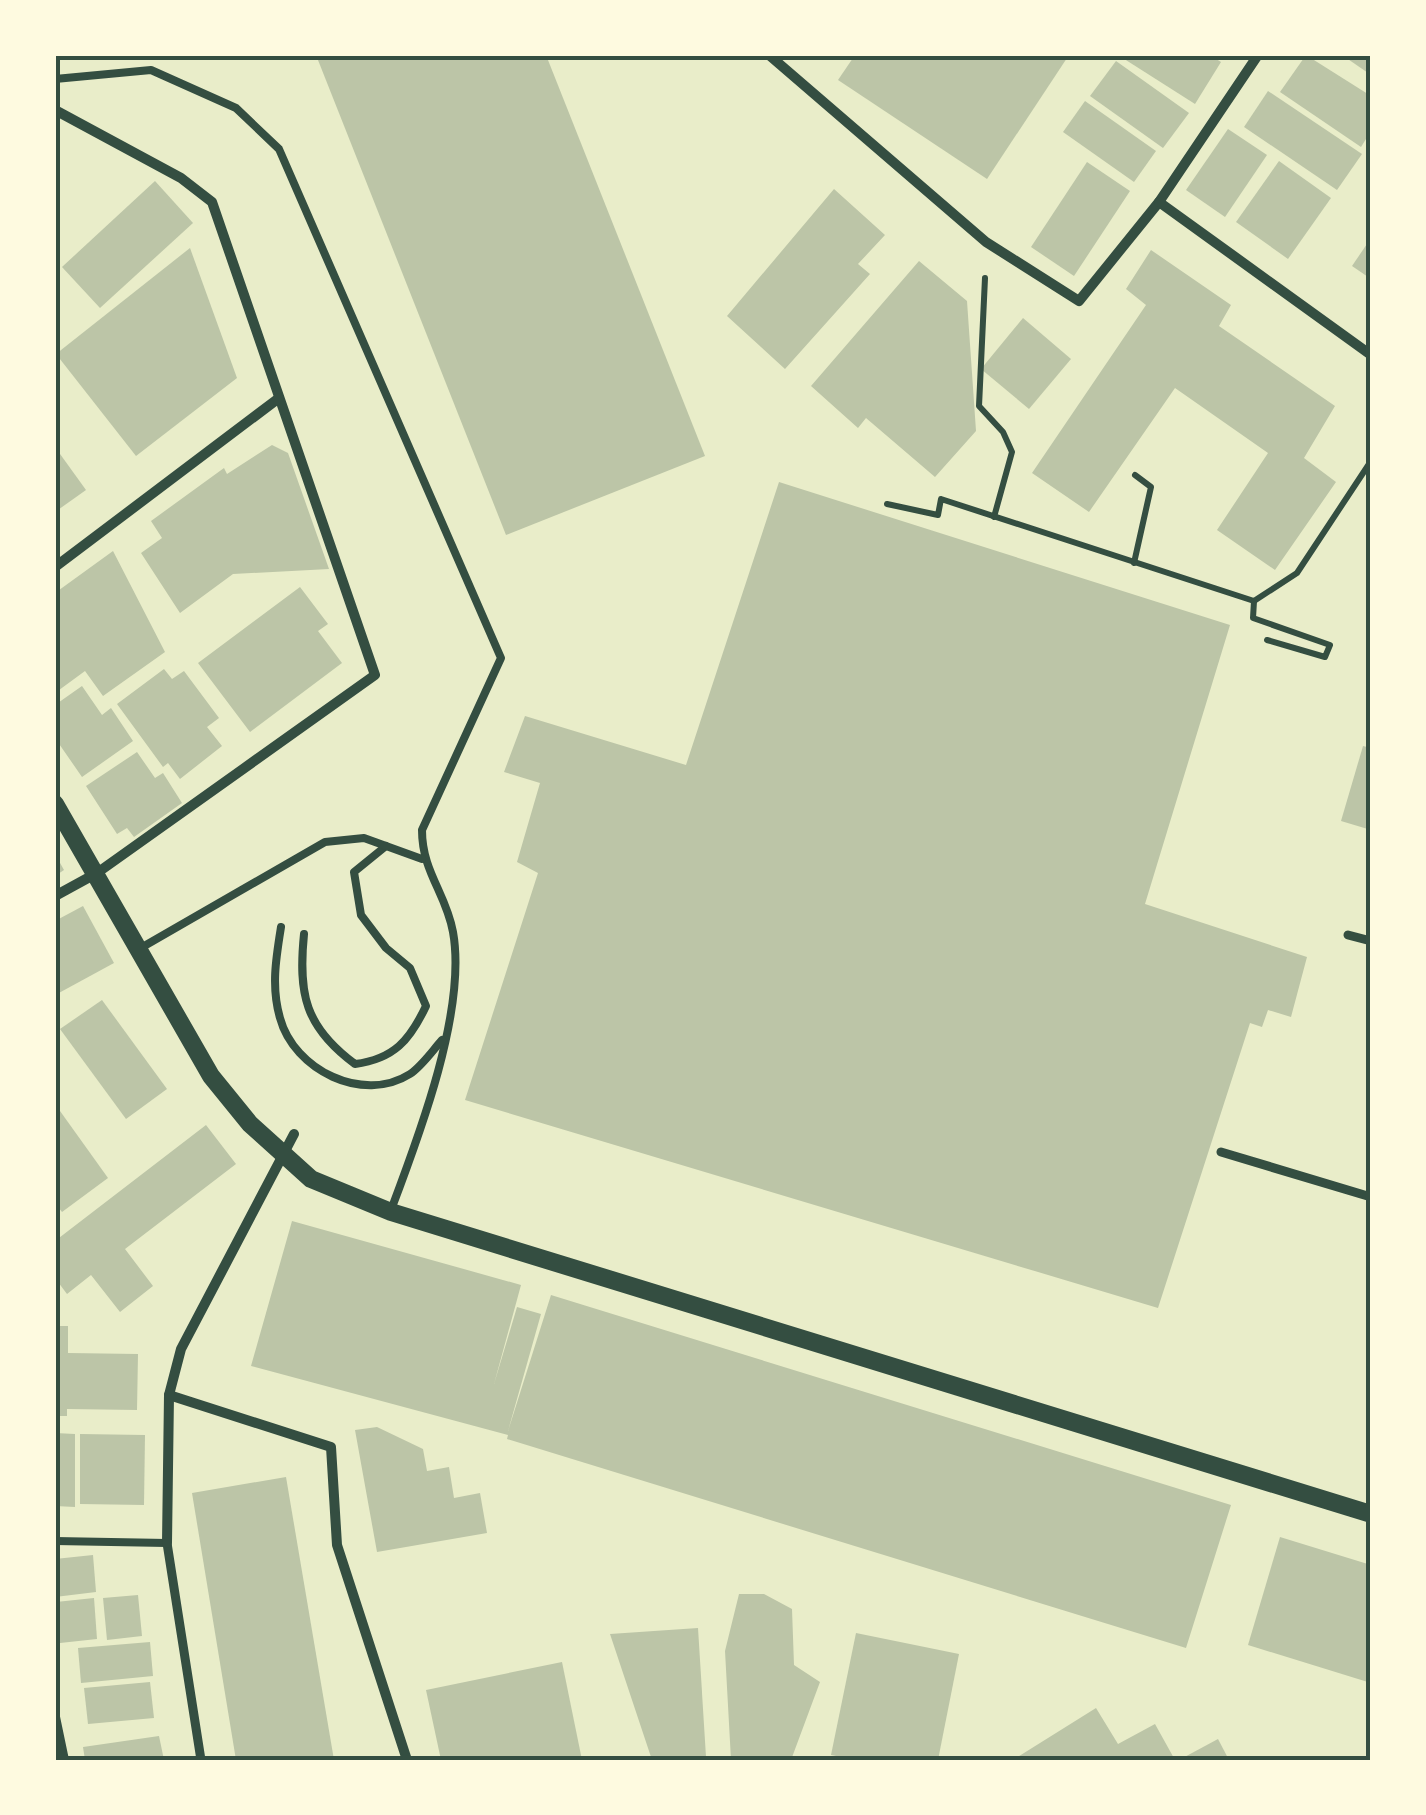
<svg xmlns="http://www.w3.org/2000/svg" width="1426" height="1815" viewBox="0 0 1426 1815" font-family="'IBM Plex Sans',sans-serif">
  <rect width="100%" height="100%" fill="#e9edc9"/>
  <g fill="#bcc5a7">
    <polygon points="316,55 546,55 705,456 506,535"/>
    <polygon points="855,55 1069,55 987,179 838,80"/>
    <polygon points="1118,55 1210,55 1221,62 1195,104"/>
    <polygon points="1306,55 1371,96 1371,131 1361,147 1280,92"/>
    <polygon points="1342,55 1371,55 1371,75"/>
    <polygon points="1116,61 1189,113 1163,148 1090,96"/>
    <polygon points="1268,91 1362,154 1337,190 1244,127"/>
    <polygon points="1085,101 1156,151 1134,182 1063,132"/>
    <polygon points="1228,129 1267,155 1225,217 1186,190"/>
    <polygon points="55,158 60,164 58,195 55,195"/>
    <polygon points="1279,161 1331,198 1288,259 1236,222"/>
    <polygon points="1087,162 1130,191 1074,276 1031,247"/>
    <polygon points="155,181 193,223 100,308 62,267"/>
    <polygon points="834,189 885,235 858,264 870,274 785,369 727,316"/>
    <polygon points="1371,238 1371,279 1352,266"/>
    <polygon points="190,248 237,378 136,456 56,354"/>
    <polygon points="1151,250 1231,305 1219,326 1335,406 1304,458 1336,482 1275,570 1217,530 1268,453 1175,388 1089,512 1032,473 1146,305 1126,289"/>
    <polygon points="919,261 967,301 976,431 935,477 866,418 858,428 811,386"/>
    <polygon points="1023,318 1071,359 1029,409 981,369"/>
    <polygon points="272,445 288,453 329,569 233,574 180,613 141,553 162,538 151,521 224,468 227,474"/>
    <polygon points="55,447 86,490 55,512"/>
    <polygon points="779,482 1230,625 1145,904 1307,957 1291,1017 1268,1010 1262,1027 1250,1023 1158,1308 465,1100 538,873 517,862 540,783 504,772 525,716 686,765"/>
    <polygon points="113,551 165,652 103,696 85,671 55,693 55,593"/>
    <polygon points="300,587 328,624 318,631 342,663 250,732 198,663"/>
    <polygon points="164,669 172,679 184,671 219,718 207,727 222,746 180,779 168,763 163,767 117,704"/>
    <polygon points="82,686 102,715 111,708 133,741 82,777 55,738 55,705"/>
    <polygon points="1363,746 1371,748 1371,830 1341,821"/>
    <polygon points="137,752 155,778 163,773 182,803 134,837 127,828 117,834 86,786"/>
    <polygon points="55,854 64,870 55,876"/>
    <polygon points="83,906 114,963 57,994 55,921"/>
    <polygon points="102,1000 167,1089 126,1119 60,1029"/>
    <polygon points="55,1104 108,1178 62,1212 55,1203"/>
    <polygon points="206,1125 236,1164 125,1249 153,1286 120,1312 91,1275 67,1294 55,1278 55,1241"/>
    <polygon points="292,1221 521,1285 494,1384 517,1307 541,1314 508,1431 551,1295 1231,1505 1186,1648 507,1439 508,1435 251,1366"/>
    <polygon points="55,1326 68,1326 68,1353 138,1354 137,1410 67,1409 67,1416 55,1416"/>
    <polygon points="377,1427 423,1449 427,1471 449,1467 454,1498 480,1493 487,1533 377,1552 355,1430"/>
    <polygon points="55,1433 75,1434 75,1507 55,1506"/>
    <polygon points="80,1434 145,1435 144,1505 80,1504"/>
    <polygon points="286,1477 334,1760 236,1760 192,1493"/>
    <polygon points="1280,1537 1371,1565 1371,1683 1248,1645"/>
    <polygon points="93,1555 96,1592 55,1597 55,1559"/>
    <polygon points="739,1594 764,1594 792,1609 794,1665 820,1682 791,1760 731,1760 725,1651"/>
    <polygon points="138,1595 142,1636 107,1640 103,1598"/>
    <polygon points="94,1598 97,1639 60,1643 56,1602"/>
    <polygon points="698,1628 706,1757 652,1760 610,1634"/>
    <polygon points="856,1633 959,1654 938,1760 857,1760 831,1755"/>
    <polygon points="150,1642 153,1676 81,1683 78,1648"/>
    <polygon points="562,1662 582,1760 441,1760 426,1690"/>
    <polygon points="150,1682 154,1718 88,1724 84,1688"/>
    <polygon points="1096,1708 1118,1744 1155,1724 1175,1760 1013,1760"/>
    <polygon points="159,1736 164,1760 85,1760 83,1747"/>
    <polygon points="1218,1739 1229,1760 1179,1760"/>
  </g>
  <g fill="none" stroke-linecap="round" stroke-linejoin="round">
    <g stroke="#344e41" stroke-width="6">
      <polyline points="985,278 979,406 1003,432 1012,452 994,517"/>
      <polyline points="887,504 938,515 941,499 1254,601 1297,573 1371,461"/>
      <polyline points="1134,563 1151,487 1135,475"/>
      <polyline points="1254,601 1253,618 1330,645 1325,657 1267,640"/>
    </g>
    <g stroke="#344e41" stroke-width="8">
      <path d="M55,79L151,70L236,108L279,149L501,658L422,830C422,872 446,893 453,932C467,1010 419,1136 391,1210"/>
      <path d="M281,927C276,958 271,987 280,1018C294,1070 363,1104 410,1074C422,1066 433,1050 442,1040"/>
      <path d="M304,934C298,994 305,1027 355,1064C394,1059 410,1040 426,1006L410,968L386,948L361,915L354,872L386,846"/>
      <polyline points="139,949 325,842 364,838 422,859"/>
      <polyline points="55,1541 167,1543"/>
      <polyline points="55,1712 65,1760"/>
    </g>
    <g stroke="#344e41" stroke-width="9">
      <polyline points="1348,935 1371,941"/>
      <polyline points="1221,1152 1371,1197"/>
      <polyline points="167,1543 201,1760"/>
    </g>
    <g stroke="#344e41" stroke-width="10">
      <polyline points="769,55 986,242 1079,301 1159,202 1371,355"/>
      <polyline points="55,110 181,178 212,202 375,675 97,873 55,896"/>
      <polyline points="1159,202 1258,55"/>
      <polyline points="55,567 279,398"/>
      <polyline points="169,1395 331,1447 337,1545 407,1760"/>
      <polyline points="167,1543 169,1395 181,1349 294,1134"/>
    </g>
    <polyline stroke="#344e41" stroke-width="18" points="55,804 211,1076 250,1124 311,1179 391,1212 1371,1514"/>
  </g>
  <rect width="1426" height="1815" fill="none" stroke="#fefae0" stroke-width="115"/>
  <rect x="58" y="58" width="1310" height="1700" fill="none" stroke="#344e41" stroke-width="4"/>
</svg>
